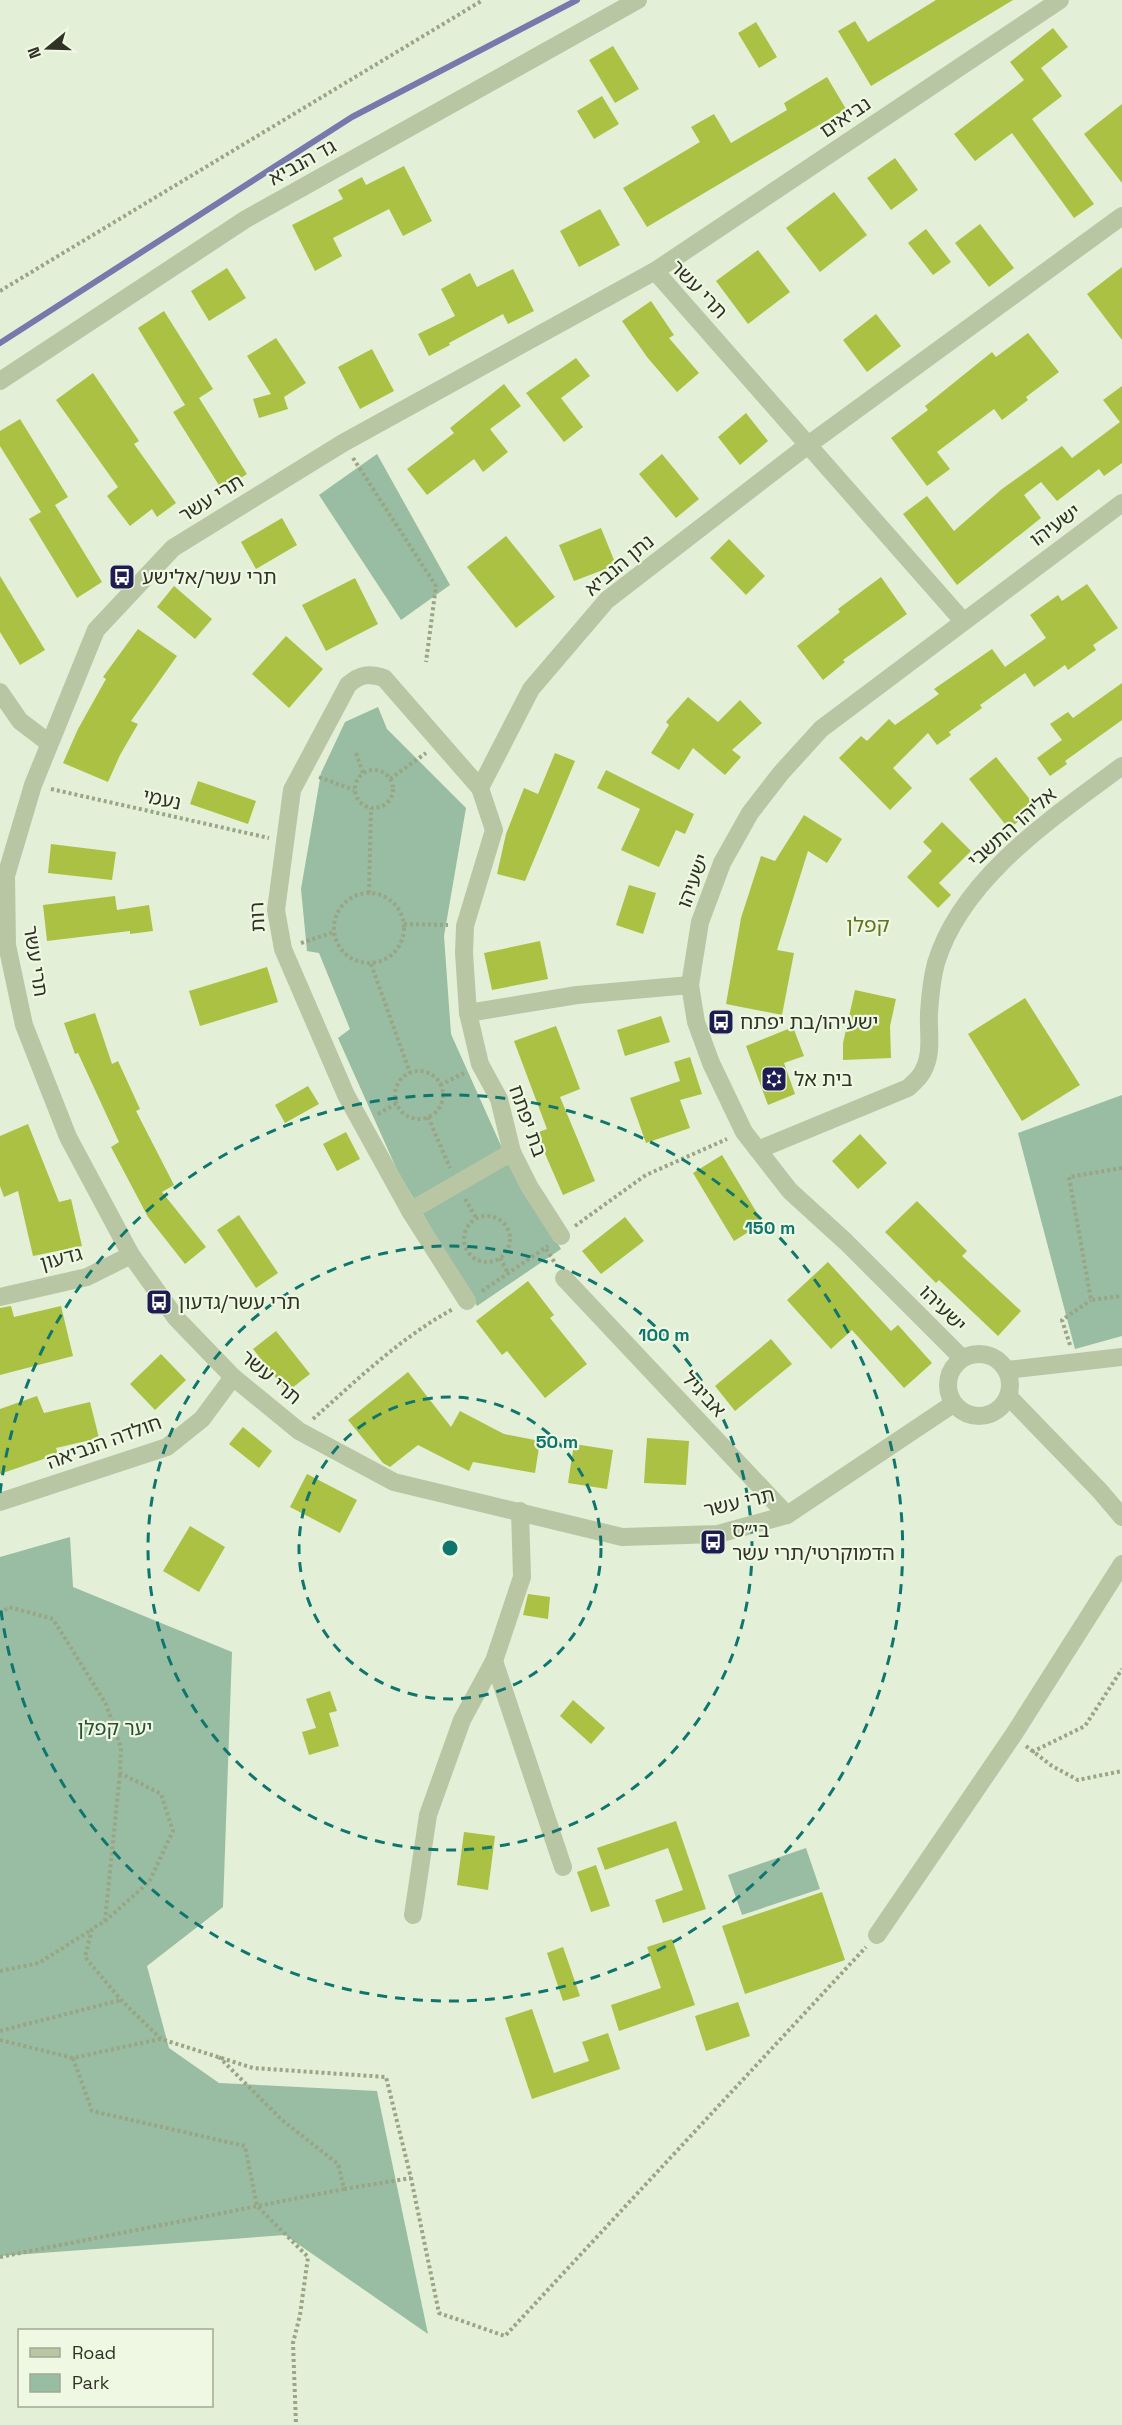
<svg xmlns="http://www.w3.org/2000/svg" width="1122" height="2425" viewBox="0 0 1122 2425" font-family="'Space Grotesk','Noto Sans Hebrew',sans-serif">
  <rect width="100%" height="100%" fill="#e4efd7"/>
  <g fill="#98bda2">
    <polygon points="377,454 450,585 401,620 319,495"/>
    <polygon points="378,707 387,729 466,808 444,936 451,1034 502,1148 561,1249 477,1306 398,1172 338,1038 350,1029 319,953 307,951 301,889 321,773 345,722"/>
    <polygon points="1122,1095 1122,1336 1075,1349 1018,1133"/>
    <polygon points="70,1537 73,1587 232,1652 223,1907 147,1966 169,2048 219,2083 377,2091 428,2334 285,2235 0,2256 0,1557"/>
    <polygon points="806,1848 820,1889 742,1915 728,1875"/>
  </g>
  <g fill="none" stroke-linecap="round" stroke-linejoin="round">
    <polyline stroke="#7778ab" stroke-width="6" points="0,343 352,117 577,0"/>
  </g>
  <g fill="#abc143">
    <polygon points="936,0 1013,0 871,86 838,31 855,21 868,42"/>
    <polygon points="756,22 777,57 759,68 738,33"/>
    <polygon points="1053,28 1068,47 1041,68 1062,96 1032,119 1094,204 1074,218 1012,133 975,161 954,134 1024,80 1010,62"/>
    <polygon points="613,46 639,89 615,103 589,60"/>
    <polygon points="827,77 846,109 647,227 623,188 700,142 691,127 714,114 731,143 787,110 784,103"/>
    <polygon points="602,96 619,124 594,139 577,111"/>
    <polygon points="1122,104 1122,183 1084,134"/>
    <polygon points="895,158 918,190 891,210 867,178"/>
    <polygon points="404,166 432,221 403,236 389,209 333,238 342,256 315,271 292,225 343,199 338,190 362,177 366,185"/>
    <polygon points="834,192 867,235 820,272 786,228"/>
    <polygon points="600,209 620,245 579,267 560,231"/>
    <polygon points="980,224 1014,268 989,287 955,243"/>
    <polygon points="926,229 951,262 933,275 908,243"/>
    <polygon points="758,250 790,292 748,324 716,281"/>
    <polygon points="1122,267 1122,340 1087,294"/>
    <polygon points="227,268 246,298 209,321 191,291"/>
    <polygon points="513,269 534,311 508,324 503,314 449,343 450,345 429,356 418,334 455,316 441,289 470,273 477,287"/>
    <polygon points="651,301 674,335 669,338 699,373 677,392 647,357 622,321"/>
    <polygon points="164,311 213,389 199,398 247,474 222,490 173,412 185,405 138,328"/>
    <polygon points="876,314 901,346 867,372 843,340"/>
    <polygon points="1028,333 1059,372 1026,397 1028,400 1002,420 994,409 937,452 950,469 927,486 891,438 928,410 925,406 992,352 996,357"/>
    <polygon points="276,338 306,383 284,397 288,409 259,418 253,399 271,394 247,356"/>
    <polygon points="372,349 394,391 360,409 338,367"/>
    <polygon points="576,358 590,376 561,398 583,427 564,442 526,393"/>
    <polygon points="93,373 139,441 134,444 176,503 157,517 152,509 130,526 107,496 118,487 56,400"/>
    <polygon points="504,384 521,406 490,429 508,452 483,472 474,459 427,495 407,469 454,433 450,428"/>
    <polygon points="1122,386 1122,463 1104,476 1099,469 1057,501 1041,482 1024,495 1041,518 957,585 903,514 927,496 954,531 1002,489 1062,446 1072,458 1120,422 1103,400"/>
    <polygon points="746,413 768,441 740,465 718,437"/>
    <polygon points="20,419 68,497 55,505 102,582 77,598 29,519 41,512 0,446 0,431"/>
    <polygon points="662,454 699,499 676,518 639,474"/>
    <polygon points="282,518 297,545 256,569 241,542"/>
    <polygon points="601,528 616,565 574,581 559,545"/>
    <polygon points="506,536 555,597 516,628 467,567"/>
    <polygon points="729,539 765,576 746,595 710,558"/>
    <polygon points="0,576 45,650 20,665 0,632"/>
    <polygon points="881,577 907,614 843,660 845,662 823,680 797,646 840,612 838,609"/>
    <polygon points="355,578 378,624 326,651 302,605"/>
    <polygon points="1087,584 1118,628 1093,645 1096,650 1068,670 1065,665 1034,687 1025,673 980,705 982,708 949,732 951,735 937,745 928,733 893,768 912,788 890,810 839,758 861,736 867,741 889,719 895,725 939,694 934,689 992,649 1005,667 1046,638 1030,615 1058,595 1062,601"/>
    <polygon points="174,586 212,619 195,639 157,607"/>
    <polygon points="138,629 177,656 131,721 138,724 120,755 108,782 63,763 78,729 106,679 103,677"/>
    <polygon points="286,636 323,669 289,708 252,674"/>
    <polygon points="1122,683 1122,720 1065,761 1067,764 1050,776 1037,758 1062,740 1050,724 1068,712 1073,718"/>
    <polygon points="688,697 718,722 740,700 762,723 732,750 741,757 725,775 693,748 679,770 651,753 669,725 666,722"/>
    <polygon points="555,753 575,761 525,881 497,874 506,834 524,788 538,794"/>
    <polygon points="996,757 1036,807 1009,829 969,779"/>
    <polygon points="606,770 694,814 685,834 676,830 659,867 621,850 640,809 597,788"/>
    <polygon points="198,781 256,801 248,824 190,804"/>
    <polygon points="804,815 842,839 827,863 808,851 777,950 794,953 782,1015 726,1004 741,918 761,856 775,861"/>
    <polygon points="942,822 971,851 939,883 951,895 938,908 907,877 932,851 923,842"/>
    <polygon points="51,844 116,852 112,880 48,873"/>
    <polygon points="629,885 656,893 643,934 616,925"/>
    <polygon points="115,896 117,910 149,905 153,931 130,934 130,931 47,941 43,905"/>
    <polygon points="540,941 548,979 492,990 484,953"/>
    <polygon points="267,967 278,1002 200,1026 189,991"/>
    <polygon points="855,990 896,999 890,1026 891,1058 843,1060 843,1043"/>
    <polygon points="1025,998 1080,1085 1022,1121 968,1034"/>
    <polygon points="95,1013 112,1064 118,1061 140,1109 136,1111 174,1185 162,1192 206,1247 185,1264 148,1217 111,1147 119,1142 78,1053 75,1054 64,1023"/>
    <polygon points="661,1016 670,1042 625,1056 617,1030"/>
    <polygon points="556,1026 580,1089 560,1097 595,1181 563,1195 536,1133 547,1129 514,1041"/>
    <polygon points="793,1027 804,1056 784,1063 795,1094 768,1105 746,1046"/>
    <polygon points="690,1057 702,1094 680,1100 690,1128 646,1143 630,1098 680,1081 674,1062"/>
    <polygon points="308,1086 319,1104 285,1123 275,1105"/>
    <polygon points="28,1124 59,1202 71,1199 82,1246 33,1256 18,1191 4,1197 0,1186 0,1136"/>
    <polygon points="346,1132 360,1159 337,1171 323,1144"/>
    <polygon points="860,1134 887,1163 858,1189 832,1161"/>
    <polygon points="722,1155 763,1223 734,1241 693,1173"/>
    <polygon points="917,1201 967,1251 962,1256 1021,1311 998,1336 939,1280 936,1283 885,1232"/>
    <polygon points="239,1215 278,1273 256,1288 217,1230"/>
    <polygon points="625,1217 644,1241 601,1274 582,1251"/>
    <polygon points="828,1262 891,1331 898,1325 932,1363 904,1388 852,1330 831,1349 787,1300"/>
    <polygon points="528,1281 554,1315 550,1318 587,1364 545,1398 507,1351 502,1355 476,1321"/>
    <polygon points="11,1306 14,1317 61,1306 73,1356 0,1375 0,1308"/>
    <polygon points="276,1331 310,1374 287,1392 253,1349"/>
    <polygon points="771,1339 792,1364 735,1411 715,1386"/>
    <polygon points="161,1354 186,1380 155,1410 130,1384"/>
    <polygon points="408,1372 451,1427 460,1411 504,1434 540,1441 535,1473 473,1462 469,1471 418,1445 390,1467 383,1463 348,1420"/>
    <polygon points="37,1396 44,1413 90,1402 99,1438 56,1448 58,1454 0,1474 0,1409"/>
    <polygon points="243,1427 272,1451 259,1468 229,1444"/>
    <polygon points="647,1438 689,1441 686,1485 644,1483"/>
    <polygon points="574,1444 613,1450 607,1489 568,1483"/>
    <polygon points="307,1474 357,1500 340,1533 290,1507"/>
    <polygon points="190,1526 225,1547 199,1592 163,1571"/>
    <polygon points="528,1594 550,1597 548,1619 523,1615"/>
    <polygon points="330,1691 337,1711 329,1713 339,1746 309,1755 302,1732 316,1728 306,1699"/>
    <polygon points="573,1700 605,1728 591,1744 560,1716"/>
    <polygon points="676,1821 706,1909 663,1923 655,1900 683,1890 668,1848 605,1870 597,1848"/>
    <polygon points="464,1832 495,1836 488,1890 457,1885"/>
    <polygon points="596,1865 610,1906 591,1912 577,1872"/>
    <polygon points="822,1892 845,1960 745,1994 722,1926"/>
    <polygon points="672,1939 695,2005 619,2031 611,2005 661,1988 647,1947"/>
    <polygon points="563,1947 580,1996 563,2001 547,1953"/>
    <polygon points="738,2002 750,2036 706,2051 695,2016"/>
    <polygon points="532,2009 554,2073 589,2061 582,2042 608,2033 620,2069 532,2099 505,2018"/>
  </g>
  <g fill="none" stroke-linecap="round" stroke-linejoin="round">
    <g stroke="#99a584" stroke-width="4" stroke-dasharray="3 3" stroke-linecap="butt">
      <polyline points="0,291 483,0"/>
      <polyline points="353,458 436,586 426,662"/>
      <polyline points="356,753 363,773"/>
      <circle cx="374" cy="789" r="19"/>
      <polyline points="319,777 354,790"/>
      <polyline points="390,779 426,753"/>
      <polyline points="51,789 269,838"/>
      <circle cx="369" cy="928" r="35"/>
      <polyline points="369,893 371,808"/>
      <polyline points="404,924 448,925"/>
      <polyline points="301,943 334,932"/>
      <polyline points="371,964 410,1073"/>
      <circle cx="419" cy="1095" r="24"/>
      <polyline points="440,1085 464,1073"/>
      <polyline points="378,1114 397,1103"/>
      <polyline points="428,1117 450,1168"/>
      <polyline points="1122,1168 1069,1177 1091,1300 1122,1296"/>
      <polyline points="465,1199 477,1219"/>
      <circle cx="487" cy="1239" r="23"/>
      <polyline points="575,1226 646,1175 727,1139"/>
      <polyline points="546,1249 555,1263"/>
      <polyline points="500,1258 508,1273"/>
      <polyline points="482,1291 548,1246"/>
      <polyline points="1070,1345 1062,1320 1091,1300"/>
      <path d="M313,1419C357,1380 400,1338 453,1309"/>
      <polyline points="0,1614 9,1607 53,1619 106,1704 121,1748 120,1773 161,1794 173,1831 149,1882 105,1921 92,1929 85,1957 121,2000 161,2039 253,2068 386,2077 411,2178 439,2313 505,2336 866,1947"/>
      <polyline points="1026,1746 1052,1766 1078,1780 1122,1771"/>
      <polyline points="1032,1752 1085,1726 1122,1669"/>
      <polyline points="105,1921 120,1773"/>
      <polyline points="0,1971 39,1963 91,1930"/>
      <polyline points="0,2031 121,2000"/>
      <polyline points="0,2040 73,2058 160,2039"/>
      <polyline points="73,2058 92,2111 245,2146 257,2206 308,2257 300,2315 293,2343 296,2425"/>
      <polyline points="344,2189 411,2178"/>
      <polyline points="0,2257 344,2189 338,2164 282,2120 219,2057"/>
    </g>
    <g stroke="#b9c6a4" stroke-width="18">
      <polyline points="655,271 963,621"/>
      <polyline points="0,381 246,219 638,0"/>
      <polyline points="0,692 20,721 49,743"/>
      <polyline points="480,788 531,689 607,600 808,445 1122,216"/>
      <polyline points="468,1013 577,995 690,985"/>
      <path d="M758,1150L908,1088C913,1083 920,1078 923,1071C933,1053 928,1033 929,1013C930,997 932,978 936,963C962,877 1054,817 1122,766"/>
      <polyline points="410,1211 512,1152"/>
      <polyline points="564,1278 787,1515"/>
      <polyline points="0,1297 87,1277 131,1255"/>
      <path d="M467,1301L410,1211L346,1095L283,949L276,910L292,790L348,685C360,674 369,673 384,678L480,788L494,830L465,926L464,953L468,1013L480,1064L499,1099L512,1152L529,1186L561,1236"/>
      <circle cx="979" cy="1385" r="31"/>
      <polyline points="962,1358 846,1242 790,1191 744,1132 711,1063 696,1022 690,985 700,922 722,863 750,813 781,773 821,729 1122,503"/>
      <polyline points="1007,1370 1122,1357"/>
      <polyline points="1008,1396 1100,1491 1122,1517"/>
      <polyline points="953,1404 787,1515 718,1534 622,1537 394,1482 299,1431 233,1377 176,1318 131,1255 68,1137 24,1025 7,945 6,876 33,785 96,630 173,548 343,443 655,271 1060,0"/>
      <polyline points="0,1502 167,1447 202,1419 233,1377"/>
      <polyline points="494,1661 563,1867"/>
      <polyline points="413,1915 428,1815 462,1720 494,1661 522,1577 520,1511"/>
      <polyline points="877,1935 1014,1734 1122,1564"/>
    </g>
  </g>
  <g fill="none" stroke="#0f766e" stroke-width="3" stroke-dasharray="10 8">
    <circle cx="450" cy="1548" r="151"/>
    <circle cx="450" cy="1548" r="302"/>
    <path d="M0 1493A453 453 0 1 1 0 1603"/>
  </g>
  <defs>
    <g id="bus-square" transform="scale(1.35)"><rect x="-9" y="-9" width="18" height="18" rx="4" fill="#1d1d51" stroke="#eef8e2"/><path d="M-5-6H5V4H4V6H2V4H-2V6H-4V4H-5ZM-3.5-4V0h7V-4ZM-3.5 1.2v1.5H-2V1.2ZM2 1.2v1.5H3.5V1.2Z" fill="#fff"/></g>
    <g id="synagogue-square" transform="scale(1.35)"><rect x="-9" y="-9" width="18" height="18" rx="4" fill="#1d1d51" stroke="#eef8e2"/><path d="M0-6.5L5.6 3.2H-5.6ZM0 6.5L5.6-3.2H-5.6Z" fill="#fff"/></g>
  </defs>
  <g fill-rule="evenodd">
    <use href="#bus-square" x="122" y="577"/>
    <use href="#bus-square" x="721" y="1022"/>
    <use href="#synagogue-square" x="774" y="1079"/>
    <use href="#bus-square" x="159" y="1302"/>
    <use href="#bus-square" x="713" y="1542"/>
  </g>
  <g text-anchor="middle" dominant-baseline="central" stroke-width="4.5" stroke-linejoin="round" paint-order="stroke">
    <g font-size="20" fill="#2f3225" stroke="#eef8e2">
      <text transform="translate(845 117) rotate(-34)">נביאים</text>
      <text transform="translate(302 162) rotate(-29)">גד הנביא</text>
      <text transform="translate(699 289) rotate(46)">תרי עשר</text>
      <text transform="translate(211 498) rotate(-32)">תרי עשר</text>
      <text transform="translate(1055 525) rotate(-36)">ישעיהו</text>
      <text transform="translate(619 565) rotate(-40)">נתן הנביא</text>
      <text transform="translate(162 799) rotate(12)">נעמי</text>
      <text transform="translate(1012 827) rotate(-41)">אליהו התשבי</text>
      <text transform="translate(693 881) rotate(-69)">ישעיהו</text>
      <text transform="translate(257 917) rotate(-93)">רות</text>
      <text transform="translate(36 961) rotate(81)">תרי עשר</text>
      <text transform="translate(528 1121) rotate(70)">בת יפתח</text>
      <text transform="translate(61 1258) rotate(-15)">גדעון</text>
      <text transform="translate(943 1308) rotate(45)">ישעיהו</text>
      <text transform="translate(271 1377) rotate(40)">תרי עשר</text>
      <text transform="translate(704 1394) rotate(47)">אביגיל</text>
      <text transform="translate(104 1442) rotate(-20)">חולדה הנביאה</text>
      <text transform="translate(739 1502) rotate(-13)">תרי עשר</text>
    </g>
    <g font-size="20" fill="#2f3225" stroke="#eef8e2" text-anchor="start">
      <text x="142" y="577">תרי עשר/אלישע</text>
      <text x="740" y="1022">ישעיהו/בת יפתח</text>
      <text x="794" y="1079">בית אל</text>
      <text x="178" y="1302">תרי עשר/גדעון</text>
      <text x="732" y="1530">בי״ס<tspan x="732" dy="23">הדמוקרטי/תרי עשר</tspan></text>
    </g>
    <g font-size="20" fill="#2a4f35" stroke="#eef8e2">
      <text x="115" y="1728">יער קפלן</text>
    </g>
    <g font-size="21" fill="#657220" stroke="#eef8e2">
      <text x="868" y="924">קפלן</text>
    </g>
  </g>
  <circle cx="450" cy="1548" r="9" fill="#0f766e" stroke="#eef8e2" stroke-width="3"/>
  <g font-size="18" text-anchor="middle" font-weight="bold" fill="#0f766e" stroke="#eef8e2" stroke-width="4.5" stroke-linejoin="round" paint-order="stroke">
    <text x="770" y="1234">150 m</text>
    <text x="664" y="1341">100 m</text>
    <text x="557" y="1448">50 m</text>
  </g>
  <rect x="18" y="2329" width="195" height="78" fill="#eef8e2" stroke="#a2a996" stroke-width="1.5"/>
  <rect x="30" y="2348" width="30" height="9" fill="#b9c6a4" stroke="#a2a996" stroke-width="1.5"/>
  <text x="72" y="2359" font-size="18" fill="#2f3225">Road</text>
  <rect x="30" y="2374" width="30" height="18" fill="#98bda2" stroke="#a2a996" stroke-width="1.5"/>
  <text x="72" y="2389" font-size="18" fill="#2f3225">Park</text>
  <g transform="translate(48 48) rotate(251)" stroke="#eef8e2" stroke-width="4.5" paint-order="stroke">
  <path d="M0-4.5L10 22L0 15L-10 22Z" fill="#2f3225"/>
  <text y="-9" font-size="16" font-weight="bold" text-anchor="middle" fill="#2f3225">N</text>
  </g>
</svg>
